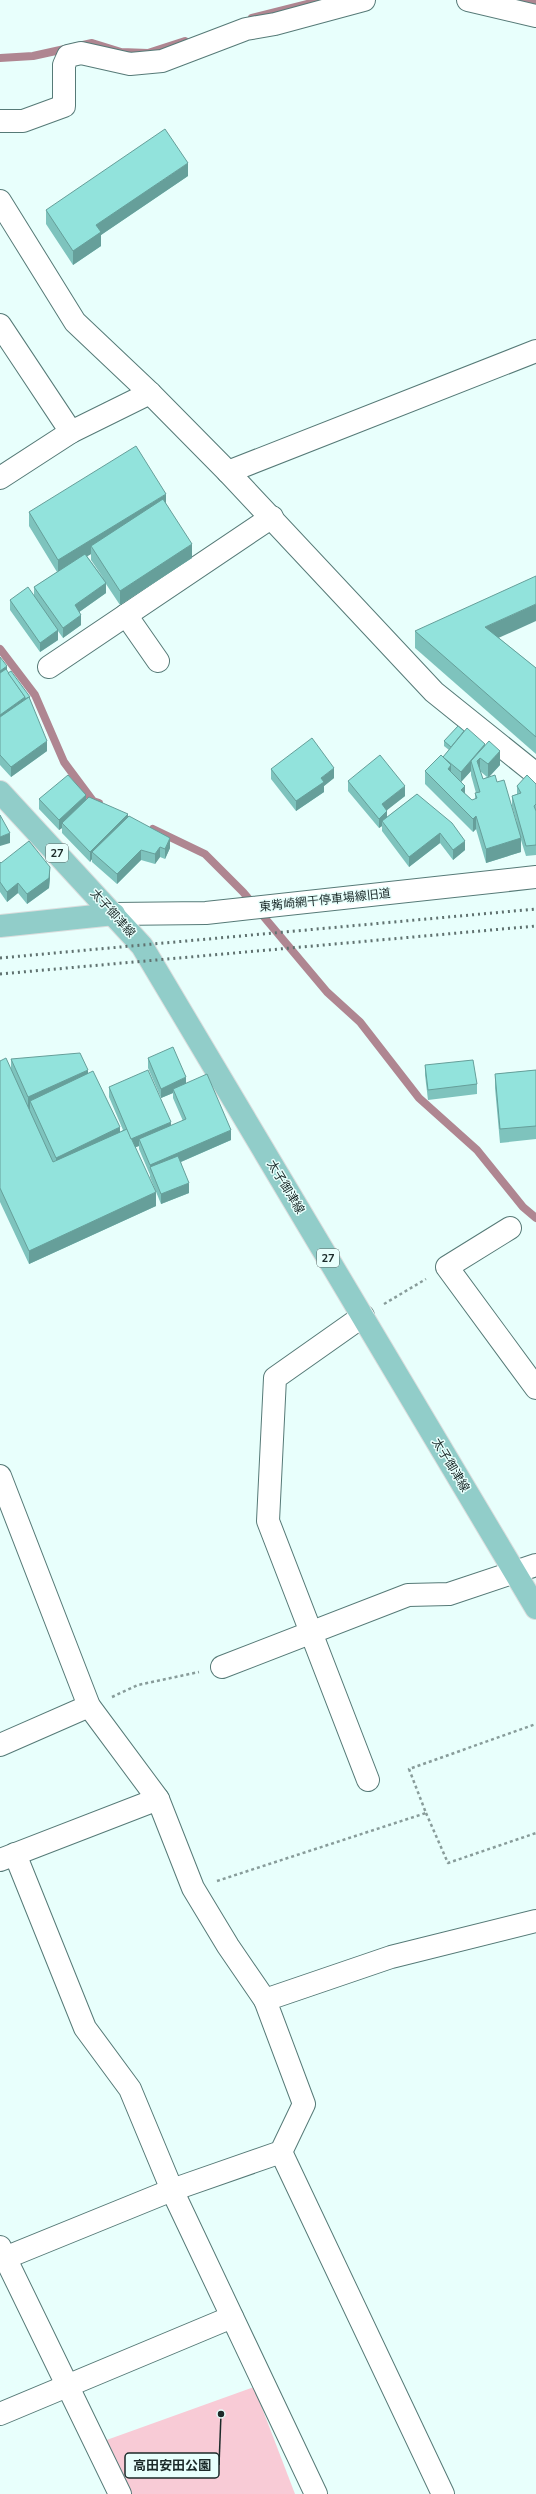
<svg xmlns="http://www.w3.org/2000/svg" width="536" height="2494" viewBox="0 0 536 2494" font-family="'Nunito Sans','Noto Sans JP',sans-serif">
  <rect width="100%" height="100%" fill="#e8fffc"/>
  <polygon fill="#f8cbd6" points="254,2387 295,2494 127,2494 101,2442"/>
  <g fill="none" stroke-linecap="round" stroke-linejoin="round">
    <g stroke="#af8691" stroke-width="8">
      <polyline points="525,0 536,1"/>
      <polyline points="252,18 323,0"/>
      <polyline points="0,58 33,56 92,43 121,52 148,53 185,41"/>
      <polyline points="0,649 35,695 64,762 93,801 99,803"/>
      <polyline points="153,829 205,854 243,892 327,992 360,1022 419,1098 477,1150 523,1207 536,1218"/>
    </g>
    <g stroke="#567a77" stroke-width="24">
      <g id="minor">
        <polyline points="468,0 536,16"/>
        <polyline points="0,121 23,121 64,106 64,65 68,56 81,53 130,64 162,61 246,29 275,24 364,0"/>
        <polyline points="0,201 75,322 150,393 228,472 434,692 536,774"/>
        <polyline points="0,325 71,432"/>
        <polyline points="228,472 536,351"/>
        <polyline points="0,478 71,432 150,393"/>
        <polyline points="126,615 158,661"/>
        <polyline points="49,667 272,517"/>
        <polyline points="114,914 206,913 536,877"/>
        <polyline points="510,1228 447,1267 536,1388"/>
        <polyline points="363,1316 275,1378 268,1521 368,1780"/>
        <polyline points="0,1476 89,1706 158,1799"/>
        <polyline points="222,1667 408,1595 449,1594 536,1565"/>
        <polyline points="0,1745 89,1706"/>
        <polyline points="15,1854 85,2028 130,2089 172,2190 316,2494"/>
        <polyline points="0,1860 158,1799 193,1888 228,1946 265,2000"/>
        <polyline points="281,2152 443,2494"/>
        <polyline points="0,2247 120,2494"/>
        <polyline points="0,2260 172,2190 281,2152 304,2104 265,2000 391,1957 536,1921"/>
        <polyline points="0,2414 232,2317"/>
      </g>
    </g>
    <g stroke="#dbdddd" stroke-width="24">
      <g id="major">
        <polyline points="0,792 142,946 536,1608"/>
        <polyline points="0,926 114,914"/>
      </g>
    </g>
    <g stroke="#889c9a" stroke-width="2.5" stroke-dasharray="3 3" stroke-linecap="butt">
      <polyline points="384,1304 426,1279"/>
      <polyline points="112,1697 138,1685 199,1672"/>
      <polyline points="426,1813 448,1863 536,1833"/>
      <polyline points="217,1881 426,1813 409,1769 536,1724"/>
    </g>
    <use href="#minor" stroke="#fff" stroke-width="22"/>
    <use href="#major" stroke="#91cdc9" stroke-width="22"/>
    <g stroke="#607270" stroke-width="3" stroke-dasharray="2 4" stroke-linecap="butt">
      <polyline points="0,958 536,909"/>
      <polyline points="0,974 536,926"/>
    </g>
  </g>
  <g fill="#7ec3bd" fill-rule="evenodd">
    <polygon points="188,176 101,235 101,246 73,265 46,224 46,210"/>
    <path d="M166,504L192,558L120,605L106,584V593L79,612L81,625L63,638L58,631V640L40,652L10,610V600L34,596V587L57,572L29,526V512ZM91,554V560L104,579L87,556Z"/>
    <polygon points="415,631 499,638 536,668 536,754 415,648"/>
    <polygon points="0,657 7,671 30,700 47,751 11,777 0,765"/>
    <path d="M464,731L485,746L500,765L489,777L497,782L517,823L512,806V796L517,794V786L536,784V855L526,856L521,840V852L486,863L476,829L473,832L425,784V771L443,757L449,750L444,746V741ZM471,771V775L476,793H475V799L472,800L465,794L461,782ZM480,771L487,777L483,779Z"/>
    <polygon points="271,769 334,778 324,786 324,792 296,811 271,779"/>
    <polygon points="348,781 405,796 387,810 387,817 417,794 465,850 453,860 440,843 409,867 382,831 382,826 379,828 348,791"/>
    <polygon points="39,799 86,799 128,817 170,848 165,859 160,857 155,864 141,860 117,884 92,862 92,859 90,862 62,833 62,828 59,830 39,809"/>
    <polygon points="0,862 1,863 50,877 49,888 27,904 18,893 7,902 0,892"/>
    <polygon points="148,1058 186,1083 231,1140 181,1162 189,1193 161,1204 150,1177 150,1175 139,1149 139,1146 135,1147 156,1206 29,1264 0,1202 0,1061 11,1069 11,1059 88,1073 120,1132 123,1130 109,1097 109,1087 171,1126 183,1121 173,1098 173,1093 161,1098 148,1068"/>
    <polygon points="425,1065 477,1084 477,1094 428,1100 425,1075"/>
    <polygon points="536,1070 536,1139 500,1143 495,1088 495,1074"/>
  </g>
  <g fill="#669f9a">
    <polygon points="188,163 188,176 101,235 101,246 73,265 73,251 96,225"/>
    <polygon points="166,494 166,508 91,546 91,554 58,574 58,560"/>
    <polygon points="192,544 192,558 120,605 120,591"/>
    <polygon points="106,583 106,593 75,615 75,605"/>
    <polygon points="536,604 536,621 485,644 485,627"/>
    <polygon points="81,615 81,625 63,638 63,628"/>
    <polygon points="58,630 58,640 40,652 40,643"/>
    <polygon points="7,666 7,675 0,681 0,671"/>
    <polygon points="25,697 30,697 30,702 0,725 0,715"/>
    <polygon points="47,741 47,751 11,777 11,767"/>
    <polygon points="485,744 485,754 480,758 480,771 471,761 471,771 461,782 461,772"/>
    <polygon points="500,751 500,765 488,778 488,764"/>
    <polygon points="451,765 451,779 448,769"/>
    <polygon points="334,768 334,778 324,786 324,792 296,811 296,801 321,778"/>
    <polygon points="405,786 405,796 382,814 382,804"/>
    <polygon points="465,786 465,799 461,790"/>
    <polygon points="86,795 86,805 62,823 62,828 59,830 59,820"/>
    <polygon points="387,811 387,821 382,821 382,826 379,828 379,819"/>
    <polygon points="128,814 128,824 92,852 92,859 90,862 90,852"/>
    <polygon points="476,816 476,829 473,832 473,819"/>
    <polygon points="10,833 10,843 0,846 0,837"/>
    <polygon points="440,833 440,843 409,867 409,857"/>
    <polygon points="170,838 170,848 165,859 165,849"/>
    <polygon points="521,838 521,852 486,863 486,849"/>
    <polygon points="465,841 465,850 453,860 453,850"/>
    <polygon points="160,847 160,857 155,864 155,854"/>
    <polygon points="141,850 141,860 117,884 117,874"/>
    <polygon points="50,867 50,877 49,888 27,904 27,894"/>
    <polygon points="18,883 18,893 7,902 7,892"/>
    <polygon points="88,1070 88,1084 30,1101 30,1110 28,1111 28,1097"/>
    <polygon points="186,1077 186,1087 173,1089 173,1093 161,1098 161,1089"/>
    <polygon points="171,1122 171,1132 139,1139 139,1146 131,1149 131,1139"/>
    <polygon points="120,1127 120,1141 56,1171 56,1158"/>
    <polygon points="231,1130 231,1140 153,1174 150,1167 150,1165"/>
    <polygon points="189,1183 189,1193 161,1204 161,1194"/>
    <polygon points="156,1192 156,1206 29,1264 29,1251"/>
  </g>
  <g fill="#92e3dc" stroke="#669f9a">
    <polygon points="165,129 188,163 96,225 101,232 73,251 46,210"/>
    <polygon points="136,446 166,494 58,560 29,512"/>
    <polygon points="163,499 192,544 120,591 91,546"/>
    <polygon points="85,554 106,583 75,605 81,615 63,628 34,587"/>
    <polygon points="536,576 536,604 485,627 536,668 536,737 415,631"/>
    <polygon points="28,587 58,630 40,643 10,600"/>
    <polygon points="0,657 7,666 0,671"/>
    <polygon points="6,669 25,697 0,715 0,673"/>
    <polygon points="11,671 30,697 29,698 29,697 25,699 25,697 8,673"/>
    <polygon points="29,697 47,741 11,767 0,755 0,717"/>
    <polygon points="458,726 464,731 451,747 444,741"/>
    <polygon points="467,728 485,744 461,772 443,757"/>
    <polygon points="312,738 334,768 321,778 324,782 296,801 271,769"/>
    <polygon points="489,741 500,751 488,764 480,758 477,761 483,779 495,775 497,782 504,780 521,838 486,849 476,816 473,819 425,771 441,755 451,765 448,769 465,786 461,790 472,800 477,798 475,793 480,792 471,761"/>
    <polygon points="380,755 405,786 382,804 387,811 379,819 348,781"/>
    <polygon points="68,775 86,795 59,820 39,799"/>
    <polygon points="527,775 536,784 536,804 534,806 536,811 536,845 526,846 512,796 521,793 517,786"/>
    <polygon points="417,794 452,823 465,841 453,850 440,833 409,857 382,821"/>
    <polygon points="89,797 128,814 90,852 62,823"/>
    <polygon points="0,815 10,833 0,837"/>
    <polygon points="129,816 170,838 165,849 160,847 155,854 141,850 117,874 92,852"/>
    <polygon points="29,841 50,867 49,878 27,894 18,883 7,892 0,882 0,862 1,863"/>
    <polygon points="173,1047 186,1077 161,1089 148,1058"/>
    <polygon points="80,1053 88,1070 28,1097 11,1059"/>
    <polygon points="6,1058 53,1162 127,1129 156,1192 29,1251 0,1188 0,1061"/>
    <polygon points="473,1060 477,1084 428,1090 425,1065"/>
    <polygon points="148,1070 171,1122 131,1139 109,1087"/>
    <polygon points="536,1070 536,1126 500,1129 495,1074"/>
    <polygon points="93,1071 120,1127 56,1158 30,1101"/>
    <polygon points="207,1074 231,1130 150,1165 139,1139 186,1119 173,1089"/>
    <polygon points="178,1156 189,1183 161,1194 150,1167"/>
  </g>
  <g text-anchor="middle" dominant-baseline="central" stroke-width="3" stroke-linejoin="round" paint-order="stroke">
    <g fill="#e8fffc" stroke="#586a68" stroke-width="1">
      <rect x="46" y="844" width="22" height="18" rx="3"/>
      <rect x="317" y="1249" width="22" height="18" rx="3"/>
    </g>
    <g font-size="11" font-weight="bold" fill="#1b2a29">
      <text x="57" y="853">27</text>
      <text x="328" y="1258">27</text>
    </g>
    <g font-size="12" fill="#1b2a29" stroke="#e8fffc">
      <text transform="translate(325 900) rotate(-6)">東觜崎網干停車場線旧道</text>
      <text transform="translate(113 913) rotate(48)">太子御津線</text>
      <text transform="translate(286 1187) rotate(59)">太子御津線</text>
      <text transform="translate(451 1465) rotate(59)">太子御津線</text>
    </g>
  </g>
  <path fill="none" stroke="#1b2a29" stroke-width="1.5" d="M221 2414L219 2465"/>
  <circle fill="#1b2a29" stroke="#e8fffc" stroke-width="1.5" cx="221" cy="2414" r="4"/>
  <rect fill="#e8fffc" stroke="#1b2a29" stroke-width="1.5" x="125" y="2453" width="94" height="25" rx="4"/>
  <g font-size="13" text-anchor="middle" font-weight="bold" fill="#1b2a29">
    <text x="172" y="2470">高田安田公園</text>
  </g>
</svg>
